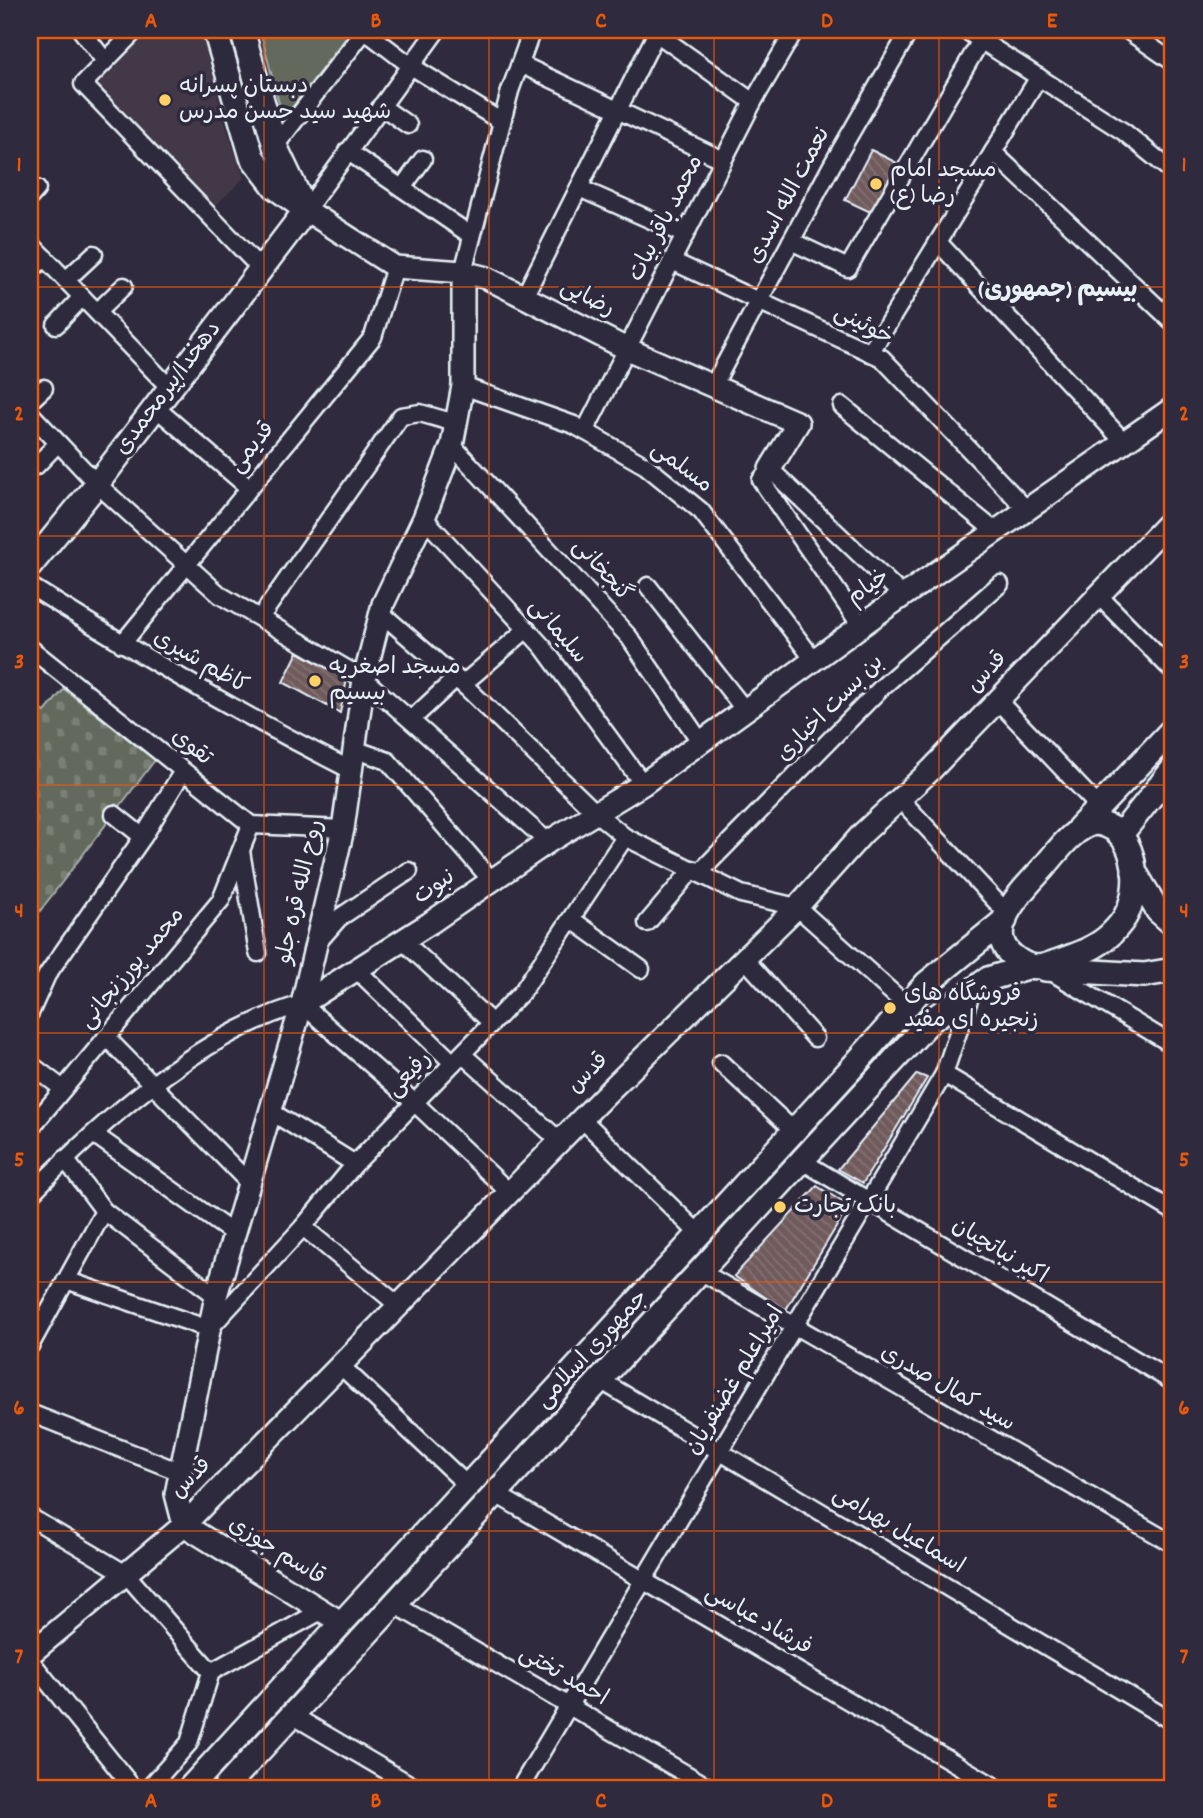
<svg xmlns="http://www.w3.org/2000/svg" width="1203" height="1818" viewBox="0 0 1203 1818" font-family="Dekko,'Playpen Sans Arabic',sans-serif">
  <defs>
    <pattern id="cemetery-stones" width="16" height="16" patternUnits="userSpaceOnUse" patternTransform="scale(1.75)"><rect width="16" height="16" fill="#646a5d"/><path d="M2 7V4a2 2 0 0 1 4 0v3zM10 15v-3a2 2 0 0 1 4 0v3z" fill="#7a8075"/></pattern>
    <pattern id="building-back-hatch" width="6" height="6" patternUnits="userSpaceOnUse" patternTransform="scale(1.75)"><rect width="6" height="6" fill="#6f5a5c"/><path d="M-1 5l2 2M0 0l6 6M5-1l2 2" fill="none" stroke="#847274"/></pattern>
  </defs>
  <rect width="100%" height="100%" fill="#2f2a3d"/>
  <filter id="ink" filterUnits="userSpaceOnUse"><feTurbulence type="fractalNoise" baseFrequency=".0143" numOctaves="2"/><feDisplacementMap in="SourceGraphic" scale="14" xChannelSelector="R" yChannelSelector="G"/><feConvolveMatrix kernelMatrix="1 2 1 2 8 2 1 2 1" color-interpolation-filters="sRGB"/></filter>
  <g filter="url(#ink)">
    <polygon fill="#423846" points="147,30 201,30 224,120 244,178 214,207 93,80"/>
    <polygon fill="#646a5d" stroke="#a6aeaa" stroke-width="2" points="260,30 352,30 283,119"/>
    <polygon fill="url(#cemetery-stones)" stroke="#a6aeaa" stroke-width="2" points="64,689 155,760 30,924 30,704 45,712"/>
    <g fill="url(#building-back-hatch)" stroke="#e8f1f8" stroke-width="2">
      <polygon points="871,150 907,168 879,216 845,200"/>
      <polygon points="298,652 347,679 340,713 283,682"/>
      <polygon points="917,1074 927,1078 863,1183 838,1169"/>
      <polygon points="817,1186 849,1206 785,1311 734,1276"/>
    </g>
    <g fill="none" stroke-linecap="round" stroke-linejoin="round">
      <g stroke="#e8f1f8" stroke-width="13">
        <polyline id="service" points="30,1625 42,1642"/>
      </g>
      <g stroke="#e8f1f8" stroke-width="21">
        <g id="minor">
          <polyline points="81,30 105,61"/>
          <polyline points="136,30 83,84 260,268"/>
          <polyline points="364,30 411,66 502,122"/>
          <polyline points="652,30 753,102"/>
          <polyline points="965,30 1124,132 1173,172"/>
          <polyline points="1127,30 1173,62"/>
          <polyline points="520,64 723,160"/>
          <polyline points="381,106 408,125"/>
          <polyline points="275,146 365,30"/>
          <polyline points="347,151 472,236"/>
          <polyline points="993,152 1173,322"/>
          <polyline points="402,188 423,159"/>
          <polyline points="579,188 685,235"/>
          <polyline points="30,197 37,189"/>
          <polyline points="306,210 437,30"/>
          <polyline points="791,241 848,268 980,42"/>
          <polyline points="938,242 1124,442"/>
          <polyline points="30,243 170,388"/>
          <polyline points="672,261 882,358 1027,510"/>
          <polyline points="30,270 45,258"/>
          <polyline points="463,272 510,91 532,30"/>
          <polyline points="66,280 94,254"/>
          <polyline points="524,297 658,30"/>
          <polyline points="97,312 124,286"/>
          <polyline points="56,325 82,297"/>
          <polyline points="870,353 1039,77"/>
          <polyline points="463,386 574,425 646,466 701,511 814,660"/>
          <polyline points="713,386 832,165 910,30"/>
          <polyline points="30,401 44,388"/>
          <polyline points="842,406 996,532"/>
          <polyline points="155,407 249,488"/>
          <polyline points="30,413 97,484 220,595 364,679 548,842"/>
          <polyline points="585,431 753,102 795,30"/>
          <polyline points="452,445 629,637 700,741"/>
          <polyline points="36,466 58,443"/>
          <polyline points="424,518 543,647 643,784"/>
          <path d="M30,586C135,652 241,715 351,770"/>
          <polyline points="648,586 744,709"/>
          <polyline points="1097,594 1173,671"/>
          <polyline points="381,613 467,688 596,813 625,837 741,894 797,907 906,1005"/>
          <polyline points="260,618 401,416 420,413 455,423"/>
          <polyline points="861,626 761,480 770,469 903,596"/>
          <polyline points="122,644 373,337 395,267"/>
          <polyline points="30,648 251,825 343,829"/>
          <polyline points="463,684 527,629"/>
          <polyline points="998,701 1099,807"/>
          <polyline points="411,720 456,678"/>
          <polyline points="354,749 388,761 492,881"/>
          <polyline points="900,799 1006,912"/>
          <polyline points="114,814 143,837"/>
          <polyline points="241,851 258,953"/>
          <polyline points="699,873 881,688 1000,584"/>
          <polyline points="571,919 641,969"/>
          <polyline points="647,923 693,869"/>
          <polyline points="403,941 492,1023"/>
          <polyline points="318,942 339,918 409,871"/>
          <polyline points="744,958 815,1038"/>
          <polyline points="357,970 453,1063"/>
          <polyline points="1050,971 1173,1045"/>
          <polyline points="30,1013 47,975 143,837 183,771"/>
          <polyline points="106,1037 249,1183"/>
          <polyline points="462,1054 560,1141"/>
          <polyline points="721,1063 794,1131"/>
          <polyline points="30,1064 63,1089"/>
          <polyline points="944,1074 1173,1211"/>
          <polyline points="270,1111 355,1164"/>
          <polyline points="582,1119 699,1234"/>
          <polyline points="30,1129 221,900 251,825"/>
          <polyline points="95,1135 234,1234"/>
          <polyline points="65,1159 104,1211 216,1296"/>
          <polyline points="802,1161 1173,1382"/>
          <path d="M30,1195C103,1120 201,1033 302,1004L415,1103L510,1193"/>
          <polyline points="303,1227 398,1305"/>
          <polyline points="700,1271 1173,1544"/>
          <polyline points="66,1280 209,1329 303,1227 355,1164 522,992 625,837"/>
          <polyline points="30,1346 104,1211"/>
          <polyline points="340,1365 468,1486"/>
          <polyline points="600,1380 1173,1722"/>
          <polyline points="30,1413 180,1472"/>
          <polyline points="496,1494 997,1788"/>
          <polyline points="30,1517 126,1574 211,1672"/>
          <polyline points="394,1604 710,1788"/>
          <polyline points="30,1660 133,1788"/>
          <polyline points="292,1715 416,1788"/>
          <polyline points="149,1788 189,1743 211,1672 321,1611"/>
          <polyline points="520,1788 944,1074 972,991"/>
        </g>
      </g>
      <g stroke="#e8f1f8" stroke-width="26">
        <g id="tertiary">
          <polyline points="306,210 395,267 463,272 487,278 627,349 798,423 770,469"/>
          <polyline points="302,1004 430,923 548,842 643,784 887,607 1173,408"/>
          <polyline points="184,1525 176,1494 216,1296 302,1004 343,829 364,679 383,604 424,518 452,445 463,386 463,272"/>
          <polyline points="184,1525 342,1623"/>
          <polyline points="30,1654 184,1525 604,1096 797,907 863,833 931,770 1173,518"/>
        </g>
      </g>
      <g stroke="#e8f1f8" stroke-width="28">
        <g id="secondary">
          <polyline points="215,30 252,157 275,187 306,210"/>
          <polyline points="242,30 275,146 304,207"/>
          <polyline points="30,566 97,484 306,210"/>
          <path d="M1094,823C1135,825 1143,882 1127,913C1124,920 1116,929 1111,934C1096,949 1073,956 1053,963C1040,968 1031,969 1018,960C977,934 1022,891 1043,868C1058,851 1072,829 1094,823Z"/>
          <polyline points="1079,828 1173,729"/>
          <polyline points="1122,833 1173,769"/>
          <polyline points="1134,871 1158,911 1173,924"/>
          <polyline points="1045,969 1144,975 1173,970"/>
          <polyline points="190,1788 849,1071 926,984 1005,920"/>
          <polyline points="225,1788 930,1021 988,979 1031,966"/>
        </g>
      </g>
      <use href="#service" stroke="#2f2a3d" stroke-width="8"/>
      <use href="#minor" stroke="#2f2a3d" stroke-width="16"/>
      <use href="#tertiary" stroke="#2f2a3d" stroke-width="21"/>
      <use href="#secondary" stroke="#2f2a3d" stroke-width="23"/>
    </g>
  </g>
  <path fill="none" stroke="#e8590c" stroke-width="2" stroke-opacity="0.55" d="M264,30V1788M489,30V1788M714,30V1788M939,30V1788M30,287H1173M30,536H1173M30,785H1173M30,1033H1173M30,1282H1173M30,1531H1173"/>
  <g fill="#ffd166" stroke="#2f2a3d" stroke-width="2.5">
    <circle cx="165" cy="100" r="7"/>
    <circle cx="876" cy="184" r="7"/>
    <circle cx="315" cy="681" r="7"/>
    <circle cx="890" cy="1008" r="7"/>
    <circle cx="780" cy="1207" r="7"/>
  </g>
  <g text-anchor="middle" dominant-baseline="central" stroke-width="7" stroke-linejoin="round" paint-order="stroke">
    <g font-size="23" fill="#e8f1f8" stroke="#2f2a3d" text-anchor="start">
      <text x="179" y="87">دبستان پسرانه<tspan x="179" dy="26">شهید سید حسن مدرس</tspan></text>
      <text x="890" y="171">مسجد امام<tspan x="890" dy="26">رضا (ع)</tspan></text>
      <text x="329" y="668">مسجد اصغریه<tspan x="329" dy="26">بیسیم</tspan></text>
      <text x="904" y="995">فروشگاه های<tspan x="904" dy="26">زنجیره ای مفید</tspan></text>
      <text x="794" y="1207">بانک تجارت</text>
    </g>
    <g font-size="23" fill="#e8f1f8" stroke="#2f2a3d">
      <text transform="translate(790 196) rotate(-62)">نعمت الله اسدی</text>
      <text transform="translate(667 219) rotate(-63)">محمد باقر بیات</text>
      <text transform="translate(587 299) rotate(27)">رضایی</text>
      <text transform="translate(863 326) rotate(28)">خوئینی</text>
      <text transform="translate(169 389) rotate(-53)">دهخدا/پیرمحمدی</text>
      <text transform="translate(253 448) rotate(-51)">قدیمی</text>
      <text transform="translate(681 468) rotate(37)">مسلمی</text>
      <text transform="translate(601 571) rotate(48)">گنجخانی</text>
      <text transform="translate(869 588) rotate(-35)">خیام</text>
      <text transform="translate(557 632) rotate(50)">سلیمانی</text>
      <text transform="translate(200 663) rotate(30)">کاظم شیری</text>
      <text transform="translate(988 673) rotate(-47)">قدس</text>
      <text transform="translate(831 709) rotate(-45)">بن بست اخباری</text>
      <text transform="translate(191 748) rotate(39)">تقوی</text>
      <text transform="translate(435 888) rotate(-34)">نبوت</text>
      <text transform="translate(301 892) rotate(-77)">روح الله قره جلو</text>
      <text transform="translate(133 969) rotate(-50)">محمد پورزنجانی</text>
      <text transform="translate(589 1074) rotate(-45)">قدس</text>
      <text transform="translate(410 1075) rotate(-46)">رفیعی</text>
      <text transform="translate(999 1252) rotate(31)">اکبر نباتچیان</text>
      <text transform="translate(593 1350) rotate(-47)">جمهوری اسلامی</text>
      <text transform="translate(736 1381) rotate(-59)">امیراعلم غضنفریان</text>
      <text transform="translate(947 1389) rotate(30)">سید کمال صدری</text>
      <text transform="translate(192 1479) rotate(-46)">قدس</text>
      <text transform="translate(898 1531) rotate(31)">اسماعیل بهرامی</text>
      <text transform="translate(276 1552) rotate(32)">قاسم جوزی</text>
      <text transform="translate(758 1621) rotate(30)">فرشاد عباسی</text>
      <text transform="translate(563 1677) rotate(30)">احمد تختی</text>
    </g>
    <g font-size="24" font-weight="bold" fill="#e8f1f8" stroke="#2f2a3d">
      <text x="1058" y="291">(بیسیم (جمهوری</text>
    </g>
  </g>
  <rect width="1203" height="1818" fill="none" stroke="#2f2a3d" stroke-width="77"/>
  <rect x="38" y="38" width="1126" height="1742" fill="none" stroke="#e8590c" stroke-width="2.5"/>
  <g font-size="23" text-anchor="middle" font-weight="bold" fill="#e8590c">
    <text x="151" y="27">A</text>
    <text x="376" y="27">B</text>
    <text x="601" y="27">C</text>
    <text x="827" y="27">D</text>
    <text x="1052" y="27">E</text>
    <text x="19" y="171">1</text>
    <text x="1184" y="171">1</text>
    <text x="19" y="420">2</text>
    <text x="1184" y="420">2</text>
    <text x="19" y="668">3</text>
    <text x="1184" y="668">3</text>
    <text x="19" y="917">4</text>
    <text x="1184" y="917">4</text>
    <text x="19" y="1166">5</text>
    <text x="1184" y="1166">5</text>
    <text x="19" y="1414">6</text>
    <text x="1184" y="1414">6</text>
    <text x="19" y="1663">7</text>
    <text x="1184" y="1663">7</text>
    <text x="151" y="1807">A</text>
    <text x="376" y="1807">B</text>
    <text x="601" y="1807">C</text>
    <text x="827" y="1807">D</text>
    <text x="1052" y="1807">E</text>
  </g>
</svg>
